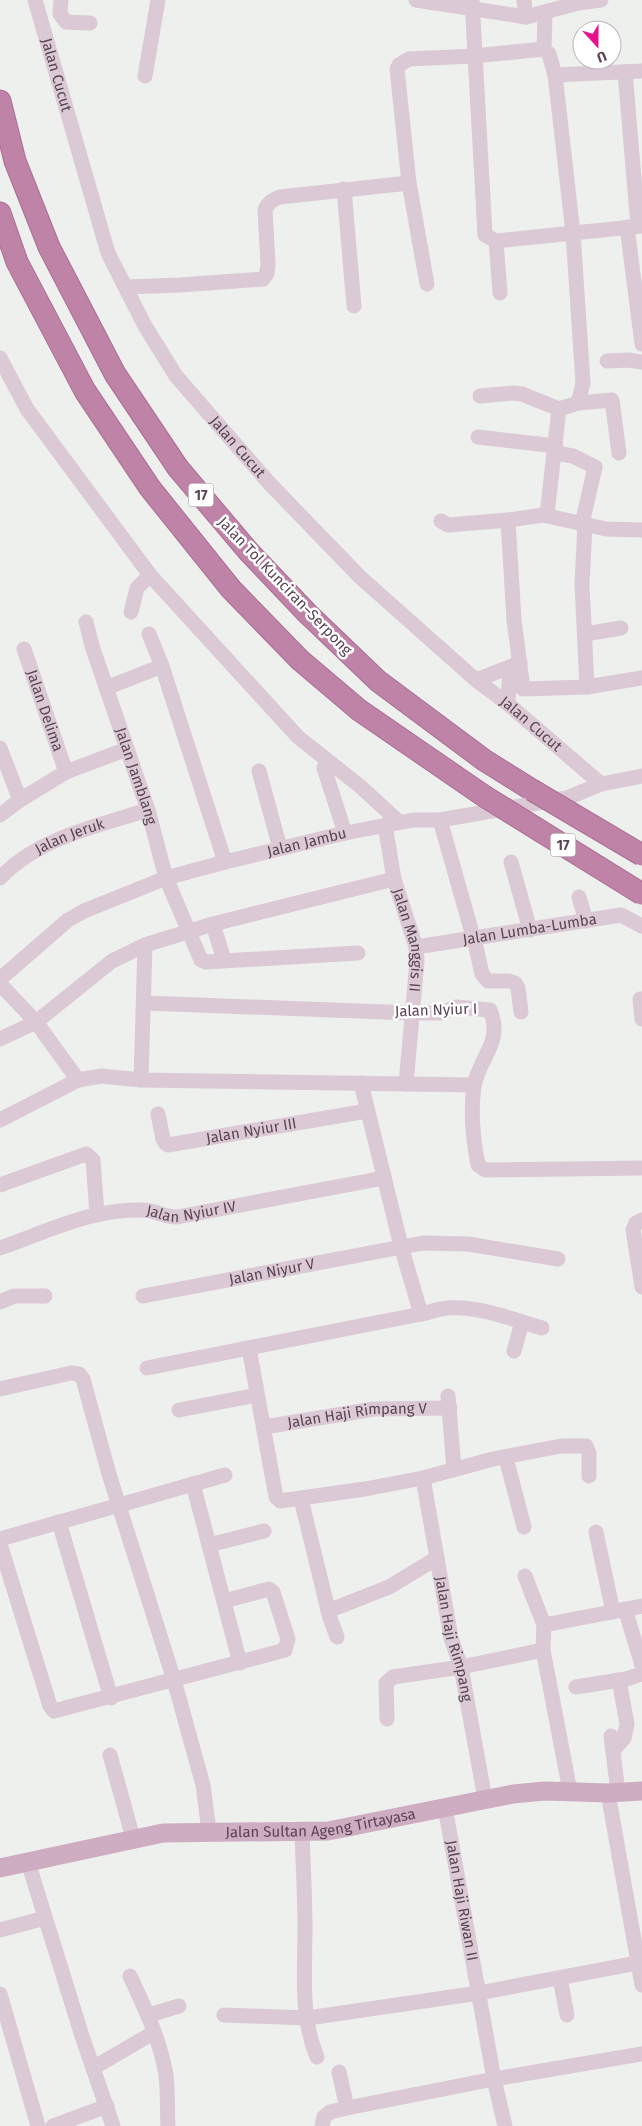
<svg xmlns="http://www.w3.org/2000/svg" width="642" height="2126" viewBox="0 0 642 2126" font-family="'Fira Sans',sans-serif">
  <rect width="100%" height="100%" fill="#eef0ed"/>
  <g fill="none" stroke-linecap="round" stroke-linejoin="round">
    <g stroke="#aa6e93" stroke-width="23">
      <g id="highway">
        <polyline points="0,101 15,161 49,247 115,374 178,468 249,552 307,613 378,681 484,760 532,790"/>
        <polyline points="0,213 17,262 85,391 150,488 231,589 300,660 359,710 484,796"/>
      </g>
    </g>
    <g stroke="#dbc9d5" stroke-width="15">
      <path id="s1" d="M35,0L108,253L145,326L176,376L270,484L360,577L476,680L508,704L601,784"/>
      <polyline points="61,0 60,14 66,22 90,23"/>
      <polyline points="416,0 526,17 578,3 601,0"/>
      <polyline points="472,0 485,235 496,241 642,226"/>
      <polyline points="524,0 526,17"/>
      <polyline points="545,13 544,49 549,54 555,75 573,233 583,383 578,403"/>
      <polyline points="625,72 638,226"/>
      <polyline points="555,75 642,71"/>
      <polyline points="145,76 158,0"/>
      <polyline points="344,189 354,306"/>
      <polyline points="627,227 642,344"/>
      <polyline points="496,241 500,293"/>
      <polyline points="427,284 409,183 397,69 399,65 409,59 474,56 544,49"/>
      <path d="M125,287L180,285L263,279L267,273L268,264L265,210C268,202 273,200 280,197L409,183"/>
      <polyline points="0,358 27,409 150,575 298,737 361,787 399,822"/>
      <polyline points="607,361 628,360 642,362"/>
      <polyline points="480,396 513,393 522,394 559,409"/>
      <polyline points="478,437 556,446"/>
      <polyline points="555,453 573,456 595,467 582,524"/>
      <polyline points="547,515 559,409 578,403 612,400 619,453"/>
      <polyline points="508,520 514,620 523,689 587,687 642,678"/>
      <polyline points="441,521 448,525 508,520 543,515 606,529 642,530"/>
      <polyline points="585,525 582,584 587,687"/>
      <polyline points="131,612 137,588 150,575"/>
      <path id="s2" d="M86,622L92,646L148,810L166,878L201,960L206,962L358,953"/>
      <polyline points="149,634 162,666 225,862"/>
      <polyline points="585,634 621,628"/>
      <path id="s3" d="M24,649L66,772"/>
      <polyline points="476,680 520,663"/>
      <polyline points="106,688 162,666"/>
      <polyline points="508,704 510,667"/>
      <polyline points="0,748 20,800"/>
      <polyline points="324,768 345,833"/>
      <polyline points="259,771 280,848"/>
      <polyline points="0,815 20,800 66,772 127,749"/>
      <polyline points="440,820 476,947 482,974 488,981 509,981 515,983 518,988 521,1012"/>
      <path id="s4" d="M385,825L394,879L416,947L417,961L406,1084"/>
      <polyline points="511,862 530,930"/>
      <path id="s5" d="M0,878C38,838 97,826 148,810"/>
      <polyline points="579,897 586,921"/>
      <polyline points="213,924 224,960"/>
      <path id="s6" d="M416,947L621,915L642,926"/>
      <path id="s7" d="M0,979L68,920L84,911L166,878L225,862L345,833L413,820H440L567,798L601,784L642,776"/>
      <polyline points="0,984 36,1022 78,1080"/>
      <polyline points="642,999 640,999 642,1019"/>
      <path d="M145,1003L411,1013H441L456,1007L490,1010C504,1043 478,1058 474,1087C470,1113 473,1139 478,1165L485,1170L642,1168"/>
      <polyline points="0,1039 36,1022 112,961 145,945 213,924 394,879"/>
      <polyline points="141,1080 145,945"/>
      <polyline points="361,1083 401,1246 421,1314"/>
      <path id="s8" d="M158,1114L163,1139L165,1143L168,1145L367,1111"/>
      <polyline points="0,1120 78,1080 101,1076 141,1080 474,1085"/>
      <polyline points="0,1185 86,1154 93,1160 97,1214"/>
      <polyline points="642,1220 636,1223 633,1230 642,1287"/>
      <path id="s9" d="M0,1248C46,1232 93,1208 143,1210C155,1210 163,1217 177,1217L384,1178"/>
      <path id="s10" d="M143,1296L423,1243L468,1244L558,1259"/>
      <polyline points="0,1302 14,1296 45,1296"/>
      <polyline points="249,1348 276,1497 280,1501 365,1489 423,1478 493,1459 561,1446 586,1446 589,1453 589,1476"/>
      <polyline points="514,1351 522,1322"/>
      <path d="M147,1368L421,1314C428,1313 434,1310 441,1309C471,1303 512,1319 542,1328"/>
      <polyline points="0,1389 71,1373 79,1374 83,1379 109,1474 174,1680 203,1785 209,1831"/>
      <polyline points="448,1396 454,1469"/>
      <polyline points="179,1410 257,1395"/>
      <path id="s11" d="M264,1427L374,1409L450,1408"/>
      <polyline points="506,1458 524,1527"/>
      <path id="s12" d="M423,1478L451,1638L461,1667L485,1799"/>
      <polyline points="193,1484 240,1663"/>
      <polyline points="301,1499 330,1618 337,1637"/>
      <polyline points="59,1522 111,1698"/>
      <polyline points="596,1532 613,1612"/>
      <polyline points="0,1539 225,1475"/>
      <polyline points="0,1544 50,1706 54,1711 285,1650 288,1639 273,1592 269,1589 224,1601"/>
      <polyline points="209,1545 264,1531"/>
      <polyline points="525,1576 544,1625"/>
      <polyline points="625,1609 642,1665"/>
      <polyline points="328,1611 389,1587 437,1558"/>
      <polyline points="576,1687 626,1679 642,1674"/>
      <polyline points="387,1719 386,1683 393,1677 461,1667 543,1650"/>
      <polyline points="611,1736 618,1792"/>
      <polyline points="613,1751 624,1738 627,1724 619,1680"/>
      <polyline points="110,1755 133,1838"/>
      <polyline points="570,1791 543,1650 544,1625 642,1606"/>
      <polyline points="608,1793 642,1985"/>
      <path id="s13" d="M445,1807L494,2079L505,2126"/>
      <path d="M302,1832C303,1864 305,1896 305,1928C305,1971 300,2017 317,2057"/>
      <polyline points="28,1862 82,2036 113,2126"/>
      <polyline points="0,1930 45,1918"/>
      <path d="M130,1976C145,2008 160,2040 166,2075C168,2092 167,2109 168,2126"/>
      <polyline points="560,1978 567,2015"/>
      <polyline points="0,1994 38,2126"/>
      <polyline points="149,2015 179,2006"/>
      <polyline points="224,2015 308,2018 479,1993 642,1962"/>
      <polyline points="93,2068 153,2033"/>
      <polyline points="339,2072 347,2108"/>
      <polyline points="53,2126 107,2106"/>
      <polyline points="322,2126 324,2117 330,2112 347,2108 494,2079 642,2054"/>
    </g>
    <path stroke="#ceacc2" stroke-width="19" id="s14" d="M0,1868L163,1833L328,1831L513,1794L545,1791L608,1793L642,1791"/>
    <use href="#highway" stroke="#bf83a8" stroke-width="21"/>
    <g stroke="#aa6e93" stroke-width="23" stroke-linecap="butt">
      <g id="highway-bridge">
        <polyline points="532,790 642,855"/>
        <polyline points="484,796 642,894"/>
      </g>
    </g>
    <use href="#highway-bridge" stroke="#bf83a8" stroke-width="21"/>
  </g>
  <g text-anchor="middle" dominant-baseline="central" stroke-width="5" stroke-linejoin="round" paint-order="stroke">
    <g fill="#fff" stroke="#8c7d87" stroke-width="1">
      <rect x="188.5" y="483.5" width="25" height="23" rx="4"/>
      <rect x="550.5" y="833.5" width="25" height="23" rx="4"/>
    </g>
    <g font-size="14" font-weight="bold" fill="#5b4554">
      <text x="201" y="495">17</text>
      <text x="563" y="845">17</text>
    </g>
    <g font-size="15" fill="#5b4554" stroke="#fff">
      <text stroke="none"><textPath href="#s1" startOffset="78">Jalan Cucut</textPath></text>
      <text stroke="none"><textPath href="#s1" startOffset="498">Jalan Cucut</textPath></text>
      <text transform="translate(285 586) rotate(46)">Jalan Tol Kunciran–Serpong</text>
      <text stroke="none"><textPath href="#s3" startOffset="65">Jalan Delima</textPath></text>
      <text stroke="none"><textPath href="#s1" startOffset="902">Jalan Cucut</textPath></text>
      <text stroke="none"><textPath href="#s2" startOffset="162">Jalan Jamblang</textPath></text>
      <text stroke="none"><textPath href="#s5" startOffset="82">Jalan Jeruk</textPath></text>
      <text stroke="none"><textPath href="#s7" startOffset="342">Jalan Jambu</textPath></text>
      <text stroke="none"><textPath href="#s6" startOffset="115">Jalan Lumba-Lumba</textPath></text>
      <text stroke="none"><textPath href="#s4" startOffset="118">Jalan Manggis II</textPath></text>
      <text transform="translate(436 1010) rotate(-2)">Jalan Nyiur I</text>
      <text stroke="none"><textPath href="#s8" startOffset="118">Jalan Nyiur III</textPath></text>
      <text stroke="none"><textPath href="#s9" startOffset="198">Jalan Nyiur IV</textPath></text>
      <text stroke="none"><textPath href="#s10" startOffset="131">Jalan Niyur V</textPath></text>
      <text stroke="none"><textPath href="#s11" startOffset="94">Jalan Haji Rimpang V</textPath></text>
      <text stroke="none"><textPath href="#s12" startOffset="164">Jalan Haji Rimpang</textPath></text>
      <text stroke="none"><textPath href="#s14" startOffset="325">Jalan Sultan Ageng Tirtayasa</textPath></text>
      <text stroke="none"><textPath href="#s13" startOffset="95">Jalan Haji Riwan II</textPath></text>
    </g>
  </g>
  <g transform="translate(597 45) rotate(159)"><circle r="24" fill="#ffffff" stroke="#bdb5bb"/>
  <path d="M0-4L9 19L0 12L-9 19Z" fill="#e5128b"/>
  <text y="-8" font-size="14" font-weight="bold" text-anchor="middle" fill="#5b4554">U</text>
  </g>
</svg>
